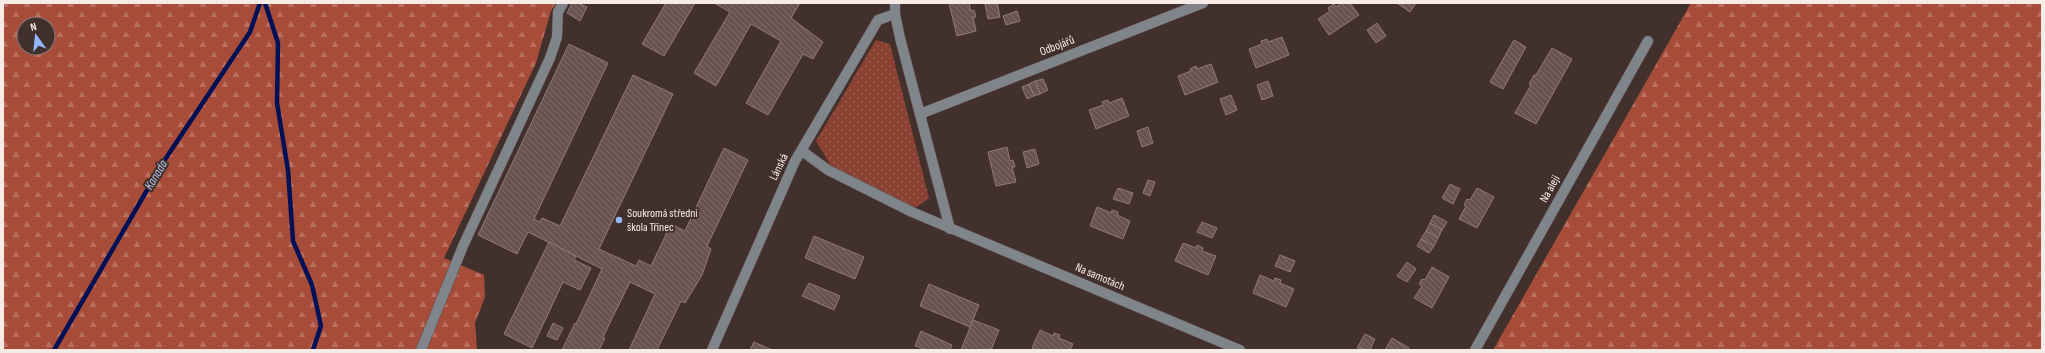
<svg xmlns="http://www.w3.org/2000/svg" width="2045" height="353" viewBox="0 0 2045 353" font-family="'Sofia Sans Condensed',sans-serif">
  <defs>
    <pattern id="grass-dots" width="8" height="8" patternUnits="userSpaceOnUse"><rect width="8" height="8" fill="#8a4131"/><path d="M2 2h.1M6 6h.1" fill="none" stroke="#9b5d4f" stroke-width="1.8" stroke-linecap="round"/></pattern>
    <pattern id="forest-firs" width="22" height="20" patternUnits="userSpaceOnUse"><rect width="22" height="20" fill="#a74c39"/><path d="M5 1l3.5 6h-7zM16 11l3.5 6h-7z" fill="#b86f5f"/></pattern>
    <pattern id="building-back-hatch" width="6" height="6" patternUnits="userSpaceOnUse"><rect width="6" height="6" fill="#67534f"/><path d="M-1 5l2 2M0 0l6 6M5-1l2 2" fill="none" stroke="#7e6c68"/></pattern>
  </defs>
  <rect width="100%" height="100%" fill="#42302c"/>
  <polygon fill="url(#grass-dots)" points="876,40 890,44 929,198 915,208 831,166 816,141"/>
  <g fill="url(#forest-firs)" fill-rule="evenodd">
    <path d="M3,3H556L551,11L536,63L444,258L484,275L485,297L475,323L477,350H3ZM24,24H48V48H24Z"/>
    <polygon points="1691,3 2042,3 2042,350 1493,350"/>
  </g>
  <g fill="none" stroke-linecap="round" stroke-linejoin="round">
    <g stroke="#011156" stroke-width="4.5">
      <polyline points="265,3 278,43 277,103 288,170 293,241 312,285 321,326 313,350"/>
      <polyline points="54,350 164,161 250,32 260,3"/>
    </g>
  </g>
  <g fill="url(#building-back-hatch)" stroke="#907b76">
    <polygon points="572,3 577,3 587,7 580,21 567,13"/>
    <polygon points="666,3 695,3 664,56 642,44"/>
    <polygon points="714,3 800,3 791,18 823,42 813,59 803,54 768,115 746,103 781,41 751,24 716,86 694,73 730,12"/>
    <polygon points="949,3 969,3 971,11 974,10 976,17 973,17 976,31 957,36"/>
    <polygon points="997,3 1000,17 988,19 985,4"/>
    <polygon points="1342,3 1350,3 1359,15 1329,35 1318,19 1330,11 1328,8 1334,4 1336,7"/>
    <polygon points="1397,3 1416,3 1410,12"/>
    <polygon points="1017,11 1020,21 1006,25 1003,16"/>
    <polygon points="1377,23 1386,36 1376,43 1367,30"/>
    <polygon points="1282,37 1289,55 1256,68 1249,49 1262,44 1261,41 1267,39 1268,42"/>
    <polygon points="1514,40 1526,47 1503,89 1490,82"/>
    <polygon points="569,44 608,63 534,219 540,222 542,218 560,226 633,75 673,94 599,249 636,266 639,260 651,266 671,224 685,231 724,148 748,160 707,246 711,249 702,275 685,303 681,301 657,350 629,350 655,294 630,282 603,337 605,338 599,350 562,350 575,323 576,324 602,269 528,232 517,254 478,235"/>
    <polygon points="1552,48 1572,59 1536,124 1515,113 1531,85 1529,84 1534,75 1536,75"/>
    <polygon points="1211,64 1218,82 1185,95 1178,76 1191,71 1190,69 1196,66 1197,69"/>
    <polygon points="1043,79 1048,90 1040,94 1035,81"/>
    <polygon points="1035,81 1040,94 1034,96 1029,84"/>
    <polygon points="1268,81 1273,96 1262,100 1257,85"/>
    <polygon points="1029,84 1034,96 1027,99 1022,87"/>
    <polygon points="1231,95 1237,110 1226,115 1220,99"/>
    <polygon points="1122,98 1129,116 1096,129 1089,110 1103,105 1102,102 1108,100 1109,103"/>
    <polygon points="1148,127 1153,143 1142,147 1137,131"/>
    <polygon points="1007,147 1010,161 1013,160 1015,167 1012,167 1016,182 996,186 988,152"/>
    <polygon points="1035,149 1039,164 1027,168 1023,152"/>
    <polygon points="1148,180 1155,182 1150,196 1143,193"/>
    <polygon points="1450,184 1460,189 1453,204 1442,198"/>
    <polygon points="1118,188 1133,193 1129,204 1113,199"/>
    <polygon points="1477,188 1494,197 1477,228 1459,219 1466,206 1464,205 1467,199 1470,200"/>
    <polygon points="1097,207 1111,213 1112,210 1118,212 1117,215 1130,221 1123,239 1090,226"/>
    <polygon points="1434,215 1447,222 1442,230 1430,223"/>
    <polygon points="1202,222 1217,228 1212,238 1197,232"/>
    <polygon points="1430,223 1442,230 1438,238 1426,231"/>
    <polygon points="1426,231 1438,238 1434,246 1421,239"/>
    <polygon points="814,236 864,257 855,279 805,258"/>
    <polygon points="1421,239 1434,246 1429,253 1417,246"/>
    <polygon points="549,242 576,256 574,260 591,268 580,290 563,282 532,348 504,334"/>
    <polygon points="1183,243 1196,248 1197,245 1203,248 1202,251 1216,256 1208,275 1175,261"/>
    <polygon points="1280,255 1295,261 1290,272 1275,266"/>
    <polygon points="1407,262 1416,269 1407,282 1397,276"/>
    <polygon points="1432,267 1449,277 1432,308 1414,298 1422,286 1419,284 1422,279 1425,280"/>
    <polygon points="1260,275 1274,281 1275,278 1281,280 1280,283 1294,289 1286,307 1253,293"/>
    <polygon points="809,283 840,296 834,310 802,296"/>
    <polygon points="929,284 979,305 970,327 920,306"/>
    <polygon points="973,320 999,330 991,350 961,350"/>
    <polygon points="553,323 563,328 557,340 547,336"/>
    <polygon points="1040,330 1053,336 1054,333 1060,335 1059,338 1073,344 1070,350 1037,350 1032,348"/>
    <polygon points="921,331 952,345 950,350 926,350 915,346"/>
    <polygon points="1365,334 1375,339 1370,350 1357,348"/>
    <polygon points="1392,338 1409,348 1408,350 1385,350"/>
    <polygon points="754,342 772,350 750,350"/>
  </g>
  <g fill="none" stroke-linecap="round" stroke-linejoin="round">
    <g stroke="#5f4e4a" stroke-width="11">
      <g id="minor">
        <polyline points="895,3 895,14 900,38 950,229"/>
        <polyline points="920,114 1203,3"/>
        <polyline points="802,151 828,170 912,212 1240,350"/>
        <polyline points="421,350 463,246 550,58 557,37 558,12 563,3"/>
        <polyline points="712,350 795,161 878,20 895,14"/>
        <polyline points="1475,350 1648,41"/>
      </g>
    </g>
    <use href="#minor" stroke="#80848b" stroke-width="10"/>
  </g>
  <circle fill="#94b7fd" stroke="#42302c" stroke-width="1.5" cx="619" cy="220" r="4"/>
  <g text-anchor="middle" dominant-baseline="central" stroke-width="4" stroke-linejoin="round" paint-order="stroke">
    <g font-size="12" fill="#f7ebe8" stroke="#42302c">
      <text transform="translate(1057 46) rotate(-21)">Odbojářů</text>
      <text transform="translate(779 167) rotate(-64)">Lánská</text>
      <text transform="translate(1550 189) rotate(-61)">Na aleji</text>
      <text transform="translate(1100 277) rotate(23)">Na samotách</text>
    </g>
    <g font-size="12" fill="#f7ebe8" stroke="#42302c" text-anchor="start">
      <text x="627" y="213">Soukromá střední<tspan x="627" dy="14">škola Třinec</tspan></text>
    </g>
    <g font-size="13" font-style="italic" fill="#b1c5ee" stroke="#42302c">
      <text transform="translate(156 175) rotate(-59)">Kanada</text>
    </g>
  </g>
  <rect width="2045" height="353" fill="none" stroke="#f7ebe8" stroke-width="8"/>
  <g transform="translate(36 36) rotate(345)"><circle r="19" fill="#42302c" stroke="#8a7b77"/>
  <path d="M0-3L7 15L0 10L-7 15Z" fill="#94b7fd"/>
  <text y="-6" font-size="11" font-weight="bold" text-anchor="middle" fill="#f7ebe8">N</text>
  </g>
</svg>
